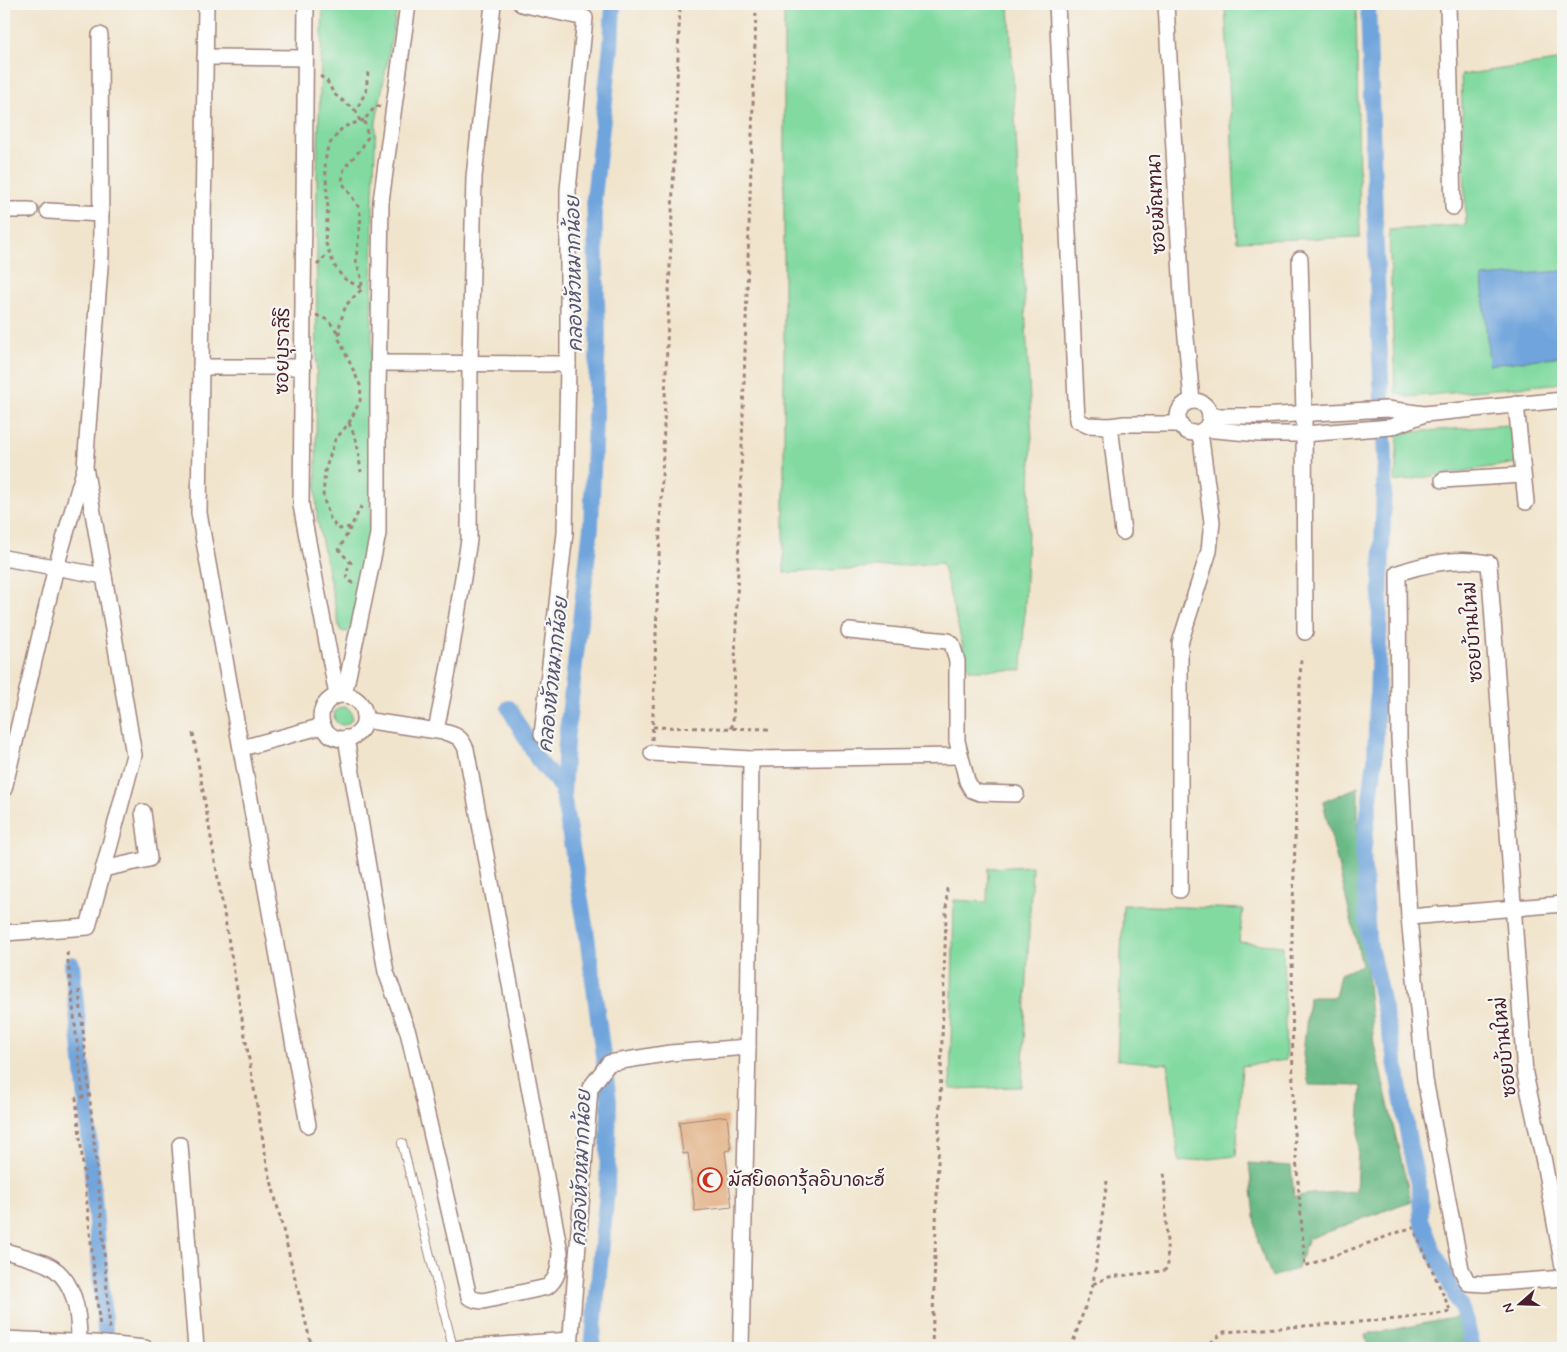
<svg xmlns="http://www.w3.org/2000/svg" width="1567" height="1352" viewBox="0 0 1567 1352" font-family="Mynerve,'Playpen Sans Thai',sans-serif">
  <rect width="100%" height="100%" fill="#f6f6f2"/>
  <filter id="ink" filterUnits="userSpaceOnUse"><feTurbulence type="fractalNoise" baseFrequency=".02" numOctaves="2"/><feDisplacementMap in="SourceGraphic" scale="10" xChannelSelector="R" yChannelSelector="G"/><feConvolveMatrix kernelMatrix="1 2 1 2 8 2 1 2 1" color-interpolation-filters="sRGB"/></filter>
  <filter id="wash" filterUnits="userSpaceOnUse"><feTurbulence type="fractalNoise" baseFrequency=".0096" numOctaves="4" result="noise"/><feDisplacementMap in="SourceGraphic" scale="20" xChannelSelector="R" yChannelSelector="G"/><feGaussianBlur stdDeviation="1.12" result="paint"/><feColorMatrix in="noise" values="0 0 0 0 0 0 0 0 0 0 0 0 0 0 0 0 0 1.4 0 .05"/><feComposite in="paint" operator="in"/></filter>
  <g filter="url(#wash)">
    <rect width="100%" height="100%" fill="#f1e4cc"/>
    <g fill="#82daa0" stroke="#667c66">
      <polygon points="323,4 398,4 376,122 373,200 370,526 363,571 351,630 345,632 340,630 317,518 316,495 317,173"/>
      <polygon points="784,4 1009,4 1032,440 1022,670 969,670 942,563 784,573"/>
      <polygon points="1225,4 1356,4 1360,237 1237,241"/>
      <polygon points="1563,60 1563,383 1407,397 1395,392 1389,230 1466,225 1461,75"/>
      <polygon points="1509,425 1516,463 1395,482 1398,433"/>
      <circle cx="343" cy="716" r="9"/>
      <polygon points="1032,866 1022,1087 950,1089 954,900 987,902 988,868"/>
      <polygon points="1123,905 1243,909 1239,942 1283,946 1286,1060 1242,1066 1236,1156 1179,1162 1168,1064 1117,1060"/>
    </g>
    <g fill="#69ba86" stroke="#5a6c58">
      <polygon points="1358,787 1358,844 1365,954 1374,1044 1411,1201 1308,1239 1297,1269 1272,1277 1258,1243 1249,1163 1291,1166 1294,1197 1310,1194 1356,1191 1361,1086 1309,1085 1303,1054 1309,997 1335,997 1340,974 1362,965 1323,802"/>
      <polygon points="1458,1317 1466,1348 1369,1348 1365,1335"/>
    </g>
    <polygon fill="#6fa4dc" stroke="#5c6284" points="1563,271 1563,356 1489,365 1482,277"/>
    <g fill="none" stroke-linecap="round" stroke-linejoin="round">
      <g stroke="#6fa4dc" stroke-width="16">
        <polyline points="1368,4 1379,337 1385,458 1375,760 1363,853 1368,938 1393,1049 1410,1147 1420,1193 1421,1219 1431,1245 1463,1312 1473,1348"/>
        <polyline points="509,708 538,760 563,789"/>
        <polyline points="72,964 86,1100 105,1331"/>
        <polyline points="592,1348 607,1190 609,1100 587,936 563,795 566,741 591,527 598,333 594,198 611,47 613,4"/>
      </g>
    </g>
    <g id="blocks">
      <polygon fill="#e1ac7e" points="727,1116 731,1150 725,1151 732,1207 695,1211 688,1153 683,1154 679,1122"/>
    </g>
  </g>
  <g filter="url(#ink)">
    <use href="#blocks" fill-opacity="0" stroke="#9e827c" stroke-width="1"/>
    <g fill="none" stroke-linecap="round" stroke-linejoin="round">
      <g stroke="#9e827c" stroke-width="10">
        <polyline id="service" points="402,1143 453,1348"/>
      </g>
      <g stroke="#9e827c" stroke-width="18">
        <g id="minor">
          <polyline points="206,4 199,513 308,1125"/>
          <polyline points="306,4 301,505 337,695"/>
          <polyline points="521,4 585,18 568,190 568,364 565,533 542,735"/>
          <polyline points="1057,4 1077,420 1087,425 1110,426 1125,424 1180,424"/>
          <polyline points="1166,4 1182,295 1192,401"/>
          <polyline points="1448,4 1453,207"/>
          <polyline points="205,57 305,58"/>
          <polyline points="4,210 30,210"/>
          <polyline points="48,211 101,214"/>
          <polyline points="1300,259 1304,414 1305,632"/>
          <polyline points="379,363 568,364"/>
          <polyline points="201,367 303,367"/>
          <circle cx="1194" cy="417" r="16"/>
          <polyline points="1516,404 1526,502"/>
          <polyline points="1210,416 1261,416 1387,409 1424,414 1563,400"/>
          <polyline points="1110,426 1123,532"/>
          <polyline points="1205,429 1259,434 1304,434 1391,427 1422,415"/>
          <polyline points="1443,480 1522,475"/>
          <polyline points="4,558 104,576 85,467 101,254 100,35"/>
          <polyline points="849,631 948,641 952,644 957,661 957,741 967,781 972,790 980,793 1016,794"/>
          <polyline points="344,695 378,534 378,392 381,201 408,4"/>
          <circle cx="343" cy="717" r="22"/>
          <polyline points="436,730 448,671 469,540 470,363 474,177 493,4"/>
          <path d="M346,738L386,972L408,1032L469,1297L476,1300L483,1301L547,1287C559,1278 559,1266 560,1252L466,749C461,737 456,735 444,732L364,720"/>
          <polyline points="242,748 323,726"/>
          <polyline points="652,753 751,759 959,756"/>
          <polyline points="4,789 56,567 84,471"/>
          <polyline points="103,869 149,859 143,812"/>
          <polyline points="1180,890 1180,643 1209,551 1212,522 1200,432"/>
          <polyline points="1409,917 1563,904"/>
          <polyline points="4,933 88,927 134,755 104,576"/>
          <polyline points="180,1145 196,1348"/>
          <path d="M5,1251C19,1255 34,1259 46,1264C76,1278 79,1314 79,1342"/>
          <path d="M1563,1267L1544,1162L1525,1074L1489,563C1458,557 1428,563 1398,573L1399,738L1409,917L1425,1080L1461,1269L1468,1283L1484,1284L1563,1278"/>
          <polyline points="4,1339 95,1343 145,1348"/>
          <polyline points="741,1347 748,1047 751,759"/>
          <polyline points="460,1348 570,1340"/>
          <polyline points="570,1348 590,1088 609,1063 670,1053 748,1047"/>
        </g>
      </g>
      <g stroke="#9e827c" stroke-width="3" stroke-dasharray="4 4" stroke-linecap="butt">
        <polyline points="320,76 327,81 334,94 356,111"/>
        <polyline points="360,121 356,111 366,91 368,72"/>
        <polyline points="317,265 329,253"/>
        <polyline points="361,288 343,278 334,265 325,241 328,209 325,162 328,146 343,127 364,120"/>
        <polyline points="316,315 328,320 339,334"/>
        <polyline points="349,423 357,442 361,472"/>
        <polyline points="350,527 340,529 336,527 330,518 323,497 325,471 335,440 349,423 360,401 361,387 339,339 340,323 346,305 361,290 362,281 356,260 361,217 358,206 342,182 344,168 361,149 368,137 364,120 376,106 381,107"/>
        <polyline points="353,584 347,578 346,573 351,563 339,550 362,505"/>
        <polyline points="653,727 770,729"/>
        <polyline points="731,728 733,724 756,11"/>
        <polyline points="193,733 267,1164 312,1348"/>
        <polyline points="652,740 680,4"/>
        <polyline points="67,952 83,1097 76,1098 100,1328"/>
        <polyline points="79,990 101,1212 110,1331"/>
        <polyline points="1093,1284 1109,1277 1163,1271 1168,1268 1164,1170"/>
        <polyline points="932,1348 947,886"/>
        <polyline points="1071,1348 1093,1284 1107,1181"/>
        <polyline points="1204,1348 1224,1332 1398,1319 1451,1312 1413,1227 1305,1266 1293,1121 1292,935 1301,656"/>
      </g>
      <use href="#service" stroke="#fff" stroke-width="8"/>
      <use href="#minor" stroke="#fff" stroke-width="15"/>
    </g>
  </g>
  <defs>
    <g id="mosque-ring" transform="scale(1.25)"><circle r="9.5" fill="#f6f6f2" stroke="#c8321e" stroke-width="1.5"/><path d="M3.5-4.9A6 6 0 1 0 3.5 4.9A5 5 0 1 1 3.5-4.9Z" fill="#c8321e"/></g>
  </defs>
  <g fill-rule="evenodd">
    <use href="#mosque-ring" x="710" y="1180"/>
  </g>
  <g text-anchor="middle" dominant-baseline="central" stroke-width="4.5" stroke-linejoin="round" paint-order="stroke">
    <g font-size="19" fill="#4a1f2b" stroke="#f6f6f2">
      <text transform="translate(1157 204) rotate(-93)">ซอยมัณฑนา</text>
      <text transform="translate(283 351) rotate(-89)">ซอยบุราสิริ</text>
      <text transform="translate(1473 632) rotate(-94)">ซอยบ้านใหม่</text>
      <text transform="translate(1505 1047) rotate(-96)">ซอยบ้านใหม่</text>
    </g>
    <g font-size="19" fill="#4a1f2b" stroke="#f6f6f2" text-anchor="start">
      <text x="728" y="1180">มัสยิดดารุ้ลอิบาดะฮ์</text>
    </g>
    <g font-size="20" font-style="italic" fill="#595472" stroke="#f6f6f2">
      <text transform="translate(575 274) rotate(-91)">คลองหัวหมากน้อย</text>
      <text transform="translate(554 675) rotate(-84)">คลองหัวหมากน้อย</text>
      <text transform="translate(582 1168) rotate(-88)">คลองหัวหมากน้อย</text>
    </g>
  </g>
  <rect width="1567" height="1352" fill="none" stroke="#f6f6f2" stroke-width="20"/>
  <g transform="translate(1520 1304) rotate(250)" stroke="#f6f6f2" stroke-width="4" paint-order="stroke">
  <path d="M0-4L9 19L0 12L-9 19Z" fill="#4a1f2b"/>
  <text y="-8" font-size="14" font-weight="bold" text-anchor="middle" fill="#4a1f2b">N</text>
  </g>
</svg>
